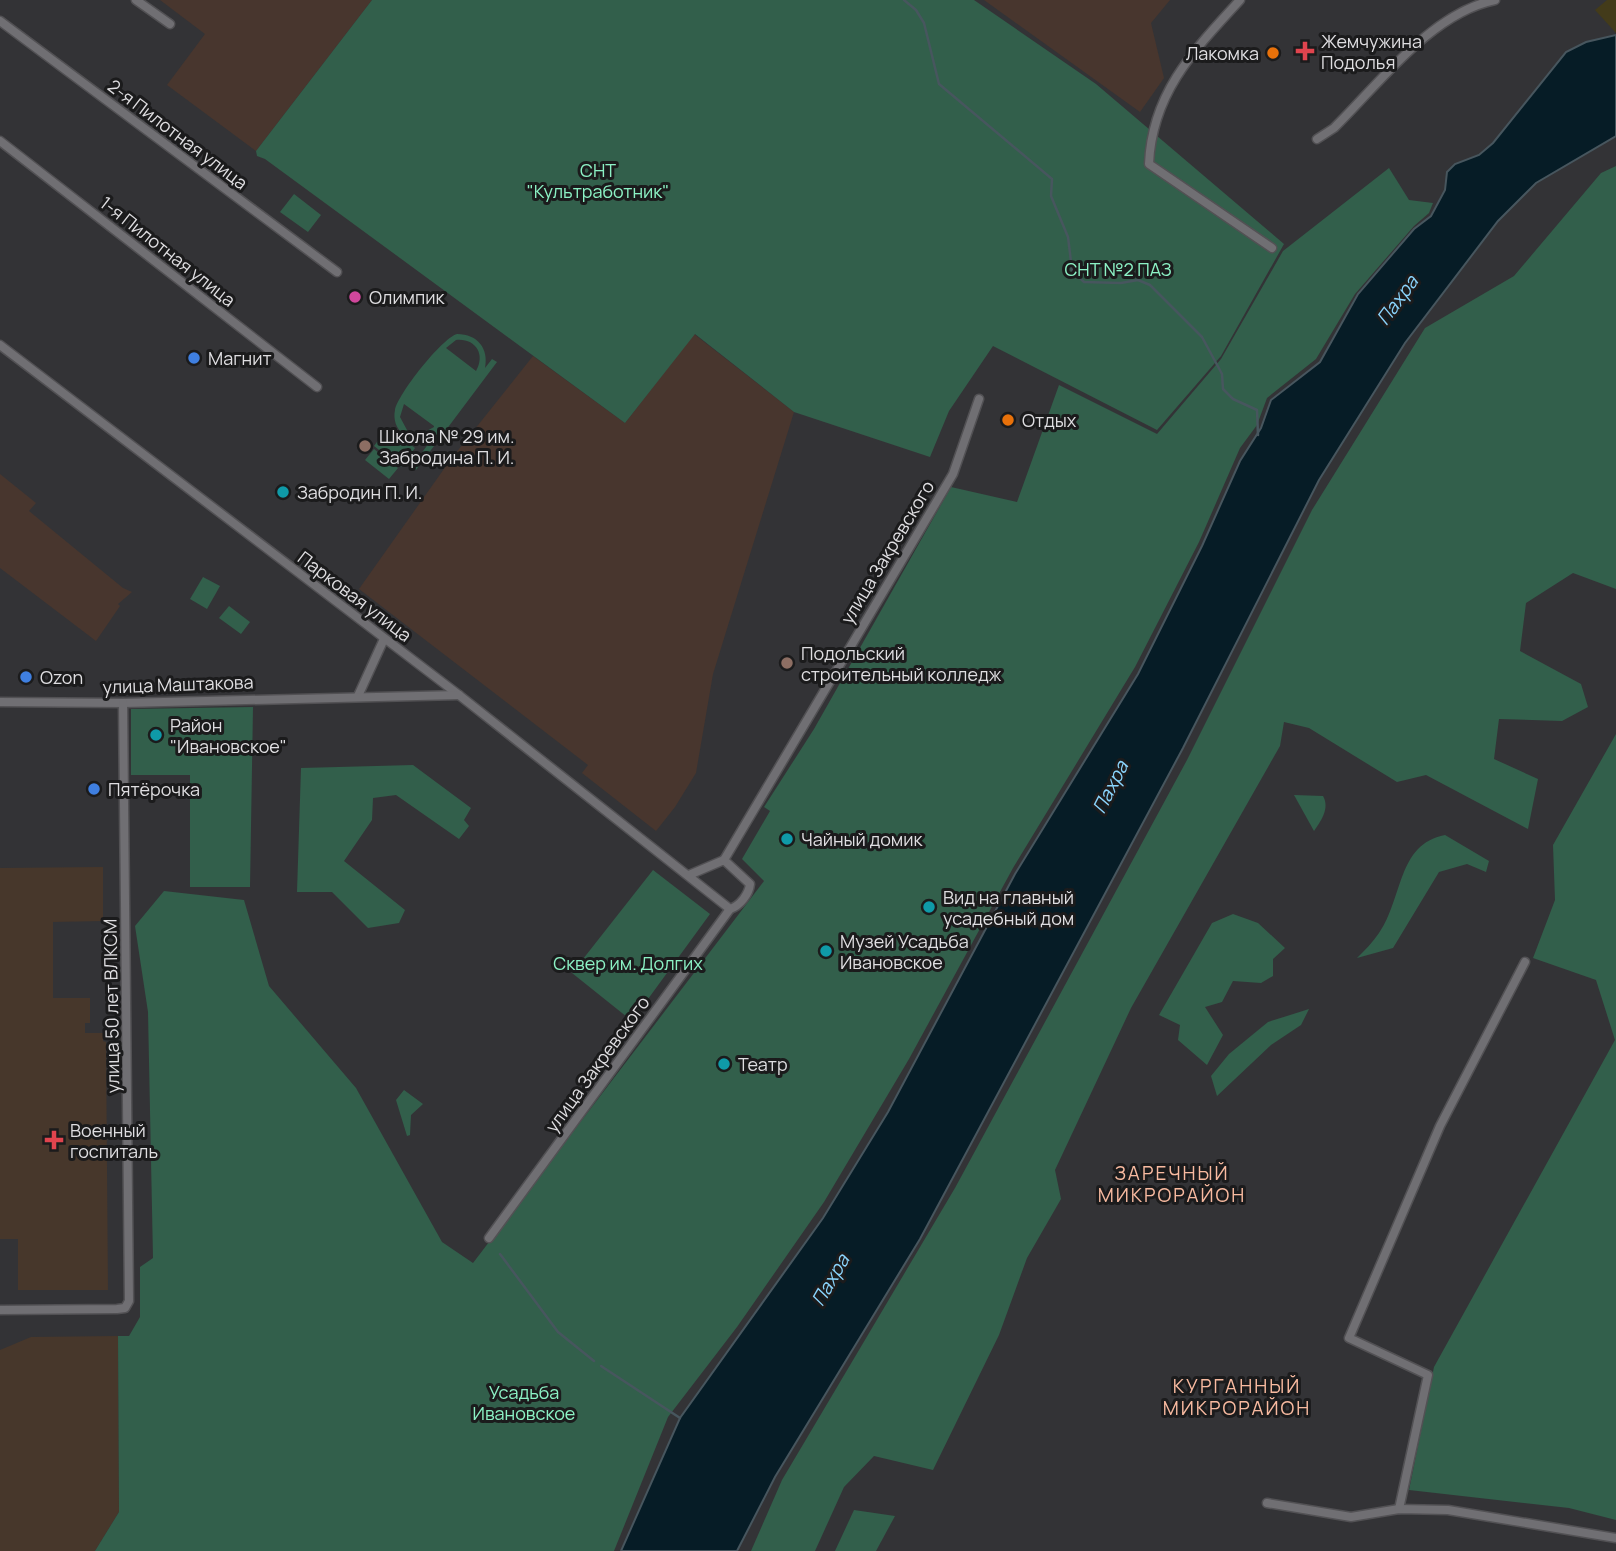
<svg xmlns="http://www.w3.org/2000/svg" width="1616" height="1551" viewBox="0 0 1616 1551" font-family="Manrope,sans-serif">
  <rect width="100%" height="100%" fill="#333336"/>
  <g fill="#48362e">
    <polygon points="160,0 372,0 256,151 167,85 205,34"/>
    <polygon points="984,0 1170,0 1151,23 1164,78 1140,112"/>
    <polygon points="694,334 794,412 713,674 696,773 675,807 656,831 582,773 588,765 359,589 451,459 533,356 625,423"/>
    <polygon points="0,474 36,503 29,511 123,588 132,592 118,604 120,606 96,641 0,568"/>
  </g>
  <g fill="#47372b">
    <polygon points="103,867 103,921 53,922 53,998 90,998 90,1023 85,1023 85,1033 103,1033 103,1041 106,1042 108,1290 18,1290 18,1239 0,1239 0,868"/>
    <polygon points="118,1336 119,1512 95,1551 0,1551 0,1350 31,1337"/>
  </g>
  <g fill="#325f4b" fill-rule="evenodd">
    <polygon points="372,0 974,0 1096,84 1284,244 1221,356 1157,430 993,346 949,411 930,457 794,412 695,334 625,423 265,159 257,156 256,151"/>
    <polygon points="1616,166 1616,589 1573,573 1526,603 1520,651 1581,684 1588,707 1562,721 1499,719 1494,759 1538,779 1528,829 1426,775 1397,782 1309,728 1284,722 1280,746 1131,1008 1055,1170 1061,1199 1027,1258 999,1335 933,1470 874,1456 844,1487 815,1551 751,1551 782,1480 955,1188 1187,760 1312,510 1425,328 1514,276 1601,173"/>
    <polygon points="1389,168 1409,200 1433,203 1429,213 1414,226 1355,294 1316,359 1267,398 1257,425 1240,448 1199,542 1135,667 1013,868 909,1059 824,1202 737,1327 668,1417 614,1551 95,1551 119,1512 118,1336 129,1336 140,1317 140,1267 153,1258 148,1012 135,926 164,891 244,900 269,986 356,1088 442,1242 473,1263 764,881 742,859 770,811 764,807 814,729 951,487 1017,502 1059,385 1157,434 1221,359 1283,251"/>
    <polygon points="294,194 321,215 308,232 280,212"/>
    <path d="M457,334C478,334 489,349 485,368L492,359L497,362L416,470L411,467L435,435C425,440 414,443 404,435C396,429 393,419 395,410C398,394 442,338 457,334ZM456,340C475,338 486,354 476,371L446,348ZM404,404L434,426V427L421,434L407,430L400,417Z"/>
    <polygon points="388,427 415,448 401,467 374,446"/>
    <polygon points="374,449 398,468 389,479 365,460"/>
    <polygon points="203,577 220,586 207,609 190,599"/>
    <polygon points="229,606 250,622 241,634 219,618"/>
    <polygon points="253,707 250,887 190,887 190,775 131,775 131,709"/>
    <polygon points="1616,734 1616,1520 1569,1508 1409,1490 1434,1367 1615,1040 1596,980 1533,958 1555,900 1553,845"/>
    <polygon points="413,765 471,808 464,820 469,826 459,839 396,795 373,798 372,820 344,861 405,910 399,923 368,928 332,892 297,892 301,768"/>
    <path d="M1294,795L1323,796C1330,808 1321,821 1314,831Z"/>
    <path d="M1445,835L1489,861L1486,872L1467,864L1439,872L1393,948L1357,958C1365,950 1373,942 1379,933C1403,899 1397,844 1445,835Z"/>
    <polygon points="653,870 710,914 632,1021 572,973"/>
    <polygon points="1233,914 1258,923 1285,948 1273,959 1273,976 1261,983 1233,981 1222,1002 1205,1007 1223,1035 1207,1065 1178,1040 1180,1025 1159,1015 1212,923"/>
    <polygon points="1309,1009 1301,1025 1271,1045 1217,1096 1211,1076 1229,1054 1268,1022"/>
    <polygon points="404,1090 423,1104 411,1115 410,1135 407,1136 396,1100"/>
    <polygon points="854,1510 895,1516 876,1551 835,1551"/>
  </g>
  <polygon fill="#433b1a" points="1607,0 1616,0 1616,33 1595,10"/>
  <polygon fill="#061c26" stroke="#47565e" stroke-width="2" points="1616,35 1616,136 1536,183 1498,221 1405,343 1319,480 1183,748 920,1239 775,1477 737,1551 621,1551 680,1418 823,1218 888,1112 1015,874 1138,674 1202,546 1240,461 1261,428 1271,400 1320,362 1358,294 1414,229 1431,216 1445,190 1447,172 1455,164 1479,155 1493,143 1566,52 1586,42"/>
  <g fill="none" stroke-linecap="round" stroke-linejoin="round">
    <g stroke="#47565e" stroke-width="2.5">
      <polyline points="904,0 916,10 924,23 939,84 1052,179 1051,196 1068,237 1072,270 1084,282 1121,283 1138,280 1150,285 1202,337 1222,374 1223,389 1233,399 1257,410 1258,435"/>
      <polyline points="500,1254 558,1332 594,1361"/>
      <polyline points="601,1366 680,1418"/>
    </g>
    <g stroke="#525154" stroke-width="11">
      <g id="street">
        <polyline points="136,0 170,24"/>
        <path d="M1240,0C1194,50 1152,93 1149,164L1272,248"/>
        <polyline points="0,21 337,272"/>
        <path d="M1317,139L1334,128C1379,84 1431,13 1495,0"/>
        <polyline points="0,141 317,387"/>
        <path d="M0,345L459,695L730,909C740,906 749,894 750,884L724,860L689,875"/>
        <polyline points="358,696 384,639"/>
        <polyline points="0,702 123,703 459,695"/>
        <polyline points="724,860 953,474 979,399"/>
        <polyline points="489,1238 730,909"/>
        <polyline points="0,1310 117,1309 125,1308 129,1301 123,703"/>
        <polyline points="1267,1503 1351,1517 1399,1509 1448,1510 1616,1538"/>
        <polyline points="1399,1509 1428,1375 1349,1338 1440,1126 1525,962"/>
      </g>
    </g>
    <use href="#street" stroke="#706f73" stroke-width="8"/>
  </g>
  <g fill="#e0444e" stroke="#1b1b1c" stroke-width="2.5">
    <path d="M1301.5 40.5h7v7h7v7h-7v7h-7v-7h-7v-7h7z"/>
    <path d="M50.5 1129.5h7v7h7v7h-7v7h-7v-7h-7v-7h7z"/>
  </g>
  <g fill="#e8710a" stroke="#1b1b1c" stroke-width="2.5">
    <circle cx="1273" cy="53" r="7"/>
    <circle cx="1008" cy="420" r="7"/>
  </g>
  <circle fill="#d1479c" stroke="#1b1b1c" stroke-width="2.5" cx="355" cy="297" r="7"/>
  <g fill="#3f7fe0" stroke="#1b1b1c" stroke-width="2.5">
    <circle cx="194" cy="358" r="7"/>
    <circle cx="26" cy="677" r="7"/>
    <circle cx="94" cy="789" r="7"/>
  </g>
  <g fill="#8d6e63" stroke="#1b1b1c" stroke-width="2.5">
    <circle cx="365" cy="446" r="7"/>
    <circle cx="787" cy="663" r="7"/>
  </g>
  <g fill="#0f9aa8" stroke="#1b1b1c" stroke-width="2.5">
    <circle cx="283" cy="492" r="7"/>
    <circle cx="156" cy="735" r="7"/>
    <circle cx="787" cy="839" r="7"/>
    <circle cx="929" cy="907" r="7"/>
    <circle cx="826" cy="951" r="7"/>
    <circle cx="724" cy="1064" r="7"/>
  </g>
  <g text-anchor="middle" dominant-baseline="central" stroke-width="6" stroke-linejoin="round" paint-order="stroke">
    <g font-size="18" fill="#dfdee1" stroke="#1b1b1c" text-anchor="start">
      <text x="1321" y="41">Жемчужина<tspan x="1321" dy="21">Подолья</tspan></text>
      <text x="1259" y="53" text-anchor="end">Лакомка</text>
      <text x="369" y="297">Олимпик</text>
      <text x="208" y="358">Магнит</text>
      <text x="1022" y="420">Отдых</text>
      <text x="379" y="436">Школа № 29 им.<tspan x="379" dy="21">Забродина П. И.</tspan></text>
      <text x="297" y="492">Забродин П. И.</text>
      <text x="801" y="653">Подольский<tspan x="801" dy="21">строительный колледж</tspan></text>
      <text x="40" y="677">Ozon</text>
      <text x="170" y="725">Район<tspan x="170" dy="21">"Ивановское"</tspan></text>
      <text x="108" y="789">Пятёрочка</text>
      <text x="801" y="839">Чайный домик</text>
      <text x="943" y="897">Вид на главный<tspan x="943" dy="21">усадебный дом</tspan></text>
      <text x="840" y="941">Музей Усадьба<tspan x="840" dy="21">Ивановское</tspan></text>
      <text x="738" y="1064">Театр</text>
      <text x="70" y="1130">Военный<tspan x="70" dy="21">госпиталь</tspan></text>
    </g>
    <g font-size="18" fill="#dfdee1" stroke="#1b1b1c">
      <text transform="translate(178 134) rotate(37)">2-я Пилотная улица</text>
      <text transform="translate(168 251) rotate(38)">1-я Пилотная улица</text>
      <text transform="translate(887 552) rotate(-59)">улица Закревского</text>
      <text transform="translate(355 596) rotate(37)">Парковая улица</text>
      <text transform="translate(178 684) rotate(-2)">улица Маштакова</text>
      <text transform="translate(111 1006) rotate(-91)">улица 50 лет ВЛКСМ</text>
      <text transform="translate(597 1064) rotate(-54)">улица Закревского</text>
    </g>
    <g font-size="18" fill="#8cf2c5" stroke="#1b1b1c">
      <text x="598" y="170">СНТ<tspan x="598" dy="21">"Культработник"</tspan></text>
      <text x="1118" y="269">СНТ №2 ПАЗ</text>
      <text x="628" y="963">Сквер им. Долгих</text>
      <text x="524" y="1392">Усадьба<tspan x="524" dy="21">Ивановское</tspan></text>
    </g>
    <g font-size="19" font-style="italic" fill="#8ad4fc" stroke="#1b1b1c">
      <text transform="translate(1397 300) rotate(-54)">Пахра</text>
      <text transform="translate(1110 787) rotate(-63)">Пахра</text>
      <text transform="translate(830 1280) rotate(-60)">Пахра</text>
    </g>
    <g font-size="19" letter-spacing="2" fill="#f8baa0" stroke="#1b1b1c">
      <text x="1172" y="1173">ЗАРЕЧНЫЙ<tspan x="1172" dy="22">МИКРОРАЙОН</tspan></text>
      <text x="1237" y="1386">КУРГАННЫЙ<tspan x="1237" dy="22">МИКРОРАЙОН</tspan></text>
    </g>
  </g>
</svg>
